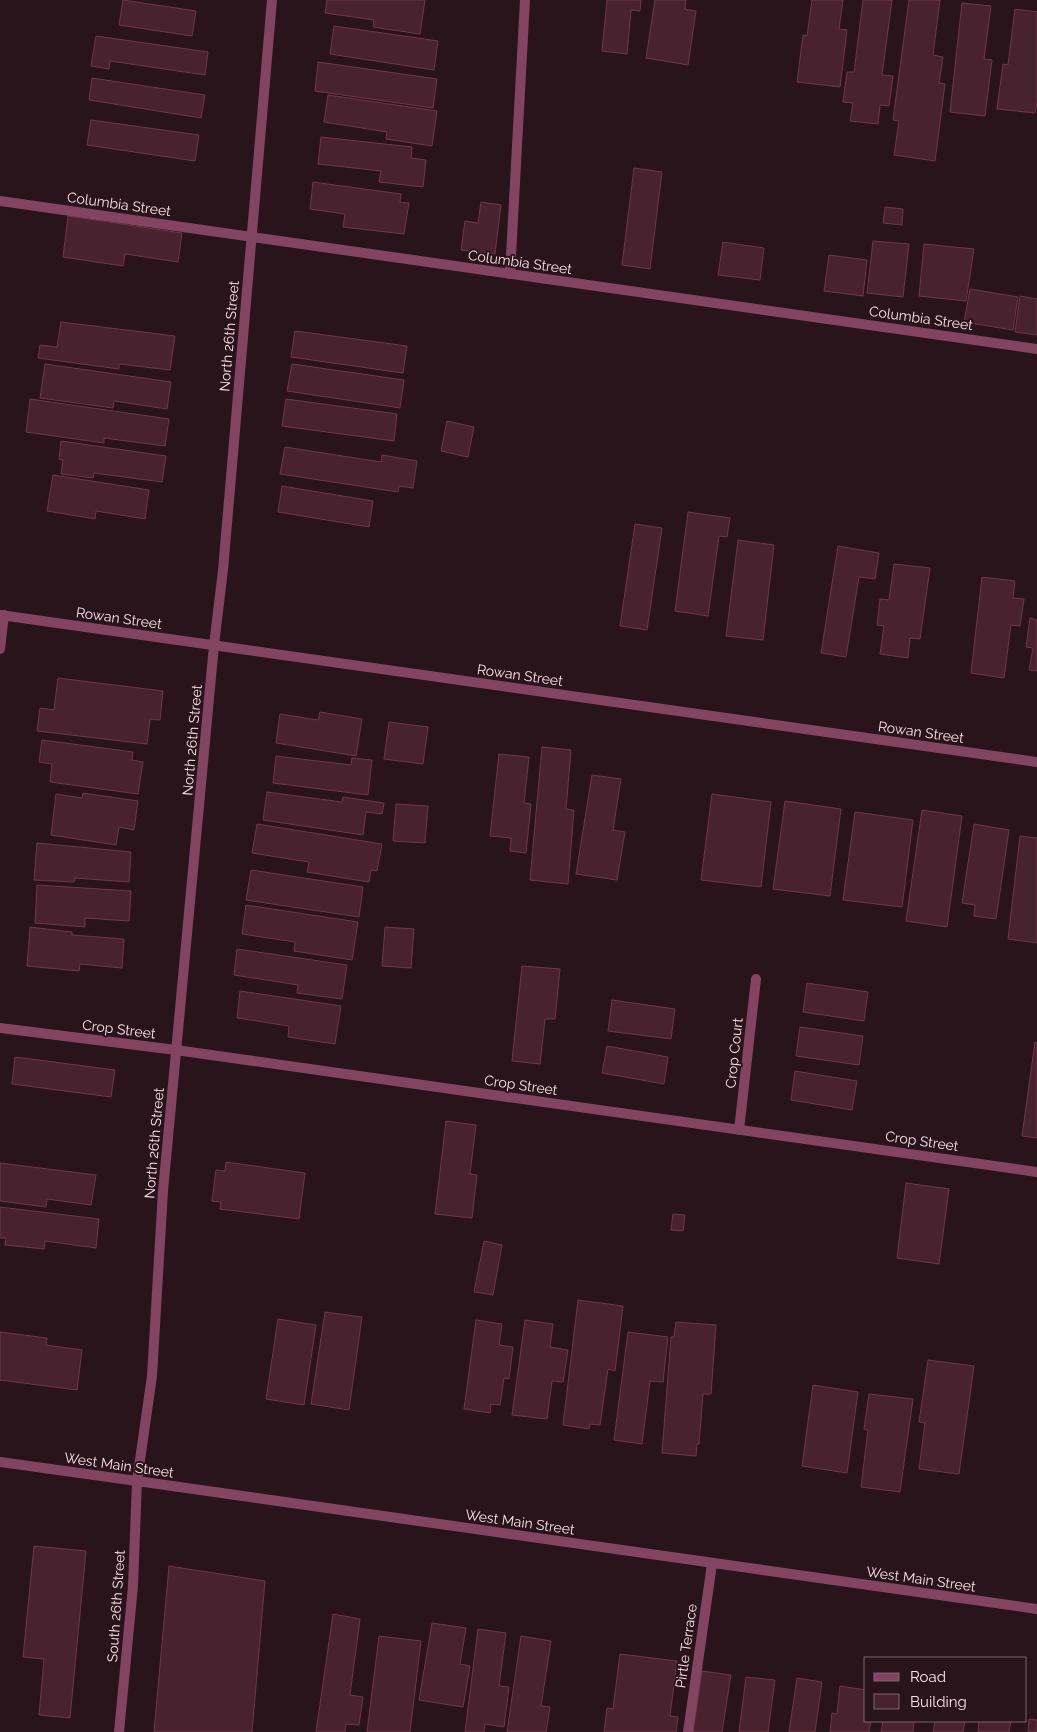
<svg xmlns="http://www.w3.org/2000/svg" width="1037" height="1732" viewBox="0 0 1037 1732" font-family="Raleway,sans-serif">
  <rect width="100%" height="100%" fill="#29141b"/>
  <g fill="#48222e" stroke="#723649">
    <polygon points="123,0 196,11 192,36 119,25"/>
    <polygon points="327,0 425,0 420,34 373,27 374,20 325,13"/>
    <polygon points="607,0 641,0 640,11 631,10 627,54 602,51"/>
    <polygon points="655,0 686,0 685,9 696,11 688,65 646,58"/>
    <polygon points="812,0 843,0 839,29 847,30 840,87 797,82 803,35 807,36"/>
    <polygon points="863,0 892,0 882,75 893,76 889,106 880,105 878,124 850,121 853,103 843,102 847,72 854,72"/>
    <polygon points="909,0 940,0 933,55 943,57 939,83 945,84 935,161 894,155 899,121 893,120"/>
    <polygon points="962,3 991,6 984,59 992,60 985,116 950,112"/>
    <polygon points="1015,9 1037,12 1037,102 1035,113 997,109 1003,64 1008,65"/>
    <polygon points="334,26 438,41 434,70 330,54"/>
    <polygon points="96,36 208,52 205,75 110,61 109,69 91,66"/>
    <polygon points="318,62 437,79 433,108 315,91"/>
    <polygon points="92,78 205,95 201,118 89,100"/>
    <polygon points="328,95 437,111 432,146 386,139 387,132 324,122"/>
    <polygon points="91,120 199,135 195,161 87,145"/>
    <polygon points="321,137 412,147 411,158 426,160 423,187 379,182 381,171 318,164"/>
    <polygon points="634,168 662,172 650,269 622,265"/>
    <polygon points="313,182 401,194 400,202 409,203 404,234 343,227 345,214 310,209"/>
    <polygon points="481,202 501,205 495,254 461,250 465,221 478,223"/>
    <polygon points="885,207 903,209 902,225 883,223"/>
    <polygon points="68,216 182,233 178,262 125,254 123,266 63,257"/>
    <polygon points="873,241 909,244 903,297 867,293"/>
    <polygon points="723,242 764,248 760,280 718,275"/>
    <polygon points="924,244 974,249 966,301 919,296"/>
    <polygon points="829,255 867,260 863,296 824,291"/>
    <polygon points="970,289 1018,297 1013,330 964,322"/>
    <polygon points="1020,296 1037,299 1037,335 1015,332"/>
    <polygon points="61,322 175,336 170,370 119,364 119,369 38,358 40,345 57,347"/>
    <polygon points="295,331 407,346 403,373 291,357"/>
    <polygon points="45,364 171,382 167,409 114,401 113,408 40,398"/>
    <polygon points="292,364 404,380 400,408 287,391"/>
    <polygon points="30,399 169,419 165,446 104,438 104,443 26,432"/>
    <polygon points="286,399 397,414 394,441 282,426"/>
    <polygon points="447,421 474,427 468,457 441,451"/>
    <polygon points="61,441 166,456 162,482 94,473 93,478 61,474 63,460 59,459"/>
    <polygon points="285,447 381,462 382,455 417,461 413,488 399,486 398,492 280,474"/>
    <polygon points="53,475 149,490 145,519 96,511 95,519 47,511"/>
    <polygon points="282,486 373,501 369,527 278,512"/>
    <polygon points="688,512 730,518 727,537 719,536 708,616 675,611"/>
    <polygon points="635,524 662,528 647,630 620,626"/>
    <polygon points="738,540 774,545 763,640 726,636"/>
    <polygon points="838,546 879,553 875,579 859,577 846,657 821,653"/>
    <polygon points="894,564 930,568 920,639 910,638 908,658 880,654 884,626 877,625 880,599 889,600"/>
    <polygon points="982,577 1015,581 1013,598 1024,599 1020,626 1011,625 1004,678 971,673"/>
    <polygon points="1030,618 1037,620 1037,671 1029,670 1033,648 1026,647"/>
    <polygon points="58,678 163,691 160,720 150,719 147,744 37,731 40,708 54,710"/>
    <polygon points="320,712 362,719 356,756 276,743 280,714 318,720"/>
    <polygon points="389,722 428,727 423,764 384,759"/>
    <polygon points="42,740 133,752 132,760 143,762 138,794 50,782 52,764 39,762"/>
    <polygon points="542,747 571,750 566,809 574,810 568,884 530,880"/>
    <polygon points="499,754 529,757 524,803 531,804 526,853 510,851 511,838 490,836"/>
    <polygon points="276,756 351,765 352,758 372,760 368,795 273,783"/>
    <polygon points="592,775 621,779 613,830 625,832 617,880 576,874"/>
    <polygon points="267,792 342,802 343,797 384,803 382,814 366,812 363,835 263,820"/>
    <polygon points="83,793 138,801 134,830 119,827 116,845 51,835 56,794 82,798"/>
    <polygon points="712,794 771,802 761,887 701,880"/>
    <polygon points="785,801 841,809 830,896 773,889"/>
    <polygon points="396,804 428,806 425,843 393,841"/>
    <polygon points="922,810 962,816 947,927 906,921"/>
    <polygon points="855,812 913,820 902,907 843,900"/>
    <polygon points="257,824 382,844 377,871 371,870 369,882 307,872 309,862 252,853"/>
    <polygon points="974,824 1009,830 996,919 974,916 975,905 962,903"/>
    <polygon points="1020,836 1037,838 1037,943 1008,939"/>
    <polygon points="37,843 131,852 129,882 75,878 74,882 34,880"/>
    <polygon points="251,870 363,887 359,917 246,900"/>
    <polygon points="37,885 131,891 129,921 85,918 85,927 35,923"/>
    <polygon points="246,905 358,922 352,960 294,951 295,942 242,934"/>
    <polygon points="30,927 72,932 72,935 124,939 122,968 80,964 79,971 27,966"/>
    <polygon points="385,927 414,929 411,968 382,966"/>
    <polygon points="237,949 347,965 342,999 297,993 298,985 234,975"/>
    <polygon points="522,966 560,969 555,1019 545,1019 540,1064 512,1061"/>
    <polygon points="807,983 868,992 864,1021 803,1012"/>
    <polygon points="240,991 341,1006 335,1044 288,1037 289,1026 237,1018"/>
    <polygon points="612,1000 675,1009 671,1039 608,1031"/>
    <polygon points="800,1027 863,1036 859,1065 796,1056"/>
    <polygon points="1035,1042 1037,1043 1037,1138 1022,1136"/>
    <polygon points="607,1046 668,1057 664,1084 602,1073"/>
    <polygon points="15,1057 115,1070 111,1097 12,1084"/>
    <polygon points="795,1071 857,1081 852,1110 791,1100"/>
    <polygon points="446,1121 476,1125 470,1174 477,1175 472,1218 435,1214"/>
    <polygon points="226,1162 305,1173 299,1219 220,1209 221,1202 212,1201 216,1170 225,1171"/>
    <polygon points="0,1163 96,1175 91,1205 47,1199 46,1207 0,1201"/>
    <polygon points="906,1183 949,1189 939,1264 897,1258"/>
    <polygon points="0,1207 99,1219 96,1248 45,1241 44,1249 5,1245 6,1238 0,1238"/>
    <polygon points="673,1214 685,1215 683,1231 671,1230"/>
    <polygon points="484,1241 502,1245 493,1295 474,1292"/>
    <polygon points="578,1300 623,1306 615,1371 608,1369 600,1425 590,1424 589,1429 563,1425"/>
    <polygon points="325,1312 362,1317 349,1410 311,1404"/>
    <polygon points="278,1319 316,1325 304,1405 266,1399"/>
    <polygon points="476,1320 502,1324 499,1345 513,1347 509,1379 504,1378 500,1405 491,1404 490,1413 464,1409"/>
    <polygon points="525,1320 553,1324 550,1347 568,1350 563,1382 552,1381 547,1419 512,1415"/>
    <polygon points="676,1322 716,1325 711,1394 703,1394 699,1444 697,1444 696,1456 662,1453 671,1337 674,1337"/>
    <polygon points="0,1332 47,1338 46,1345 82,1350 77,1390 0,1380"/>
    <polygon points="628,1332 668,1337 663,1382 650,1381 642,1444 614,1440"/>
    <polygon points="928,1360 974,1366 959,1474 919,1469 925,1423 919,1422"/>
    <polygon points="813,1385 858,1392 847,1473 802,1466"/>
    <polygon points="869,1394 913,1399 900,1492 861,1487 868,1430 864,1429"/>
    <polygon points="34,1546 86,1551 70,1718 39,1715 44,1659 23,1657"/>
    <polygon points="169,1566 265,1581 252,1732 154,1732"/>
    <polygon points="333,1614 360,1619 350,1695 363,1697 359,1725 346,1724 345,1732 316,1732"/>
    <polygon points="432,1623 466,1628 460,1664 470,1666 463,1707 419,1700"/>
    <polygon points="478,1629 506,1633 499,1686 509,1687 504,1727 485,1724 484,1732 465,1732"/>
    <polygon points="379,1636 421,1641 410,1732 367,1732"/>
    <polygon points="521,1636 551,1641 541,1706 550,1707 546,1732 507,1732"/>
    <polygon points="620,1654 677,1661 670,1716 678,1717 676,1732 604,1732 607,1708 613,1709"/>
    <polygon points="702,1671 731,1675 722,1732 693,1732"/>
    <polygon points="746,1677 775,1680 768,1732 739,1732"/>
    <polygon points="797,1678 822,1682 815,1732 789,1732"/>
    <polygon points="840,1686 866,1690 865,1717 866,1721 871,1721 869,1732 830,1732 832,1713 837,1714"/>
    <polygon points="1029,1719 1037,1720 1037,1732 1028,1732"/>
    <polygon points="883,1721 914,1721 913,1732 881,1732"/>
    <polygon points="935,1721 965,1721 963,1732 933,1732"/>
    <polygon points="979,1721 1011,1721 1009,1732 978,1732"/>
  </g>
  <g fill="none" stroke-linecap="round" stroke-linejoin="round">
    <polyline stroke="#834462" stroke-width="10" points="0,649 4,615"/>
    <g stroke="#834462" stroke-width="10">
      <polyline points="0,201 1037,349"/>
      <polyline points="510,274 525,0"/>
      <polyline points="0,615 1037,762"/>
      <polyline points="0,1028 176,1050 1037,1172"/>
      <polyline points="739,1130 756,979"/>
      <polyline points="0,1462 137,1481"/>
      <polyline points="688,1732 712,1564"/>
    </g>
    <g stroke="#834462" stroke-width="10">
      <polyline points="137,1481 1037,1609"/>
      <polyline points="119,1732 133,1586 137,1481 152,1376 163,1191 214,645 223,570 272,0"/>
    </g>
  </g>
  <g text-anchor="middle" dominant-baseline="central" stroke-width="4" stroke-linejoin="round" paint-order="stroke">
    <g font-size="14" fill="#fcdfeb" stroke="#29141b">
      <text transform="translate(119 204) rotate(8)">Columbia Street</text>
      <text transform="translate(520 262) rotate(8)">Columbia Street</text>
      <text transform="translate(921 318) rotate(8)">Columbia Street</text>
      <text transform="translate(229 336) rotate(-85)">North 26th Street</text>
      <text transform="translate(119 618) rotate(8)">Rowan Street</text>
      <text transform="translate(520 675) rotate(8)">Rowan Street</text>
      <text transform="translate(921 732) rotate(8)">Rowan Street</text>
      <text transform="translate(192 740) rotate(-85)">North 26th Street</text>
      <text transform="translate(119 1029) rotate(7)">Crop Street</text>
      <text transform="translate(734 1053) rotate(-84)">Crop Court</text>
      <text transform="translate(521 1085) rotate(8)">Crop Street</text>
      <text transform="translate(922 1141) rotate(8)">Crop Street</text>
      <text transform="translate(154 1143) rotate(-85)">North 26th Street</text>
      <text transform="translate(119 1465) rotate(8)">West Main Street</text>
      <text transform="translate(520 1522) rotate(8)">West Main Street</text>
      <text transform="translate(921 1579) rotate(8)">West Main Street</text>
      <text transform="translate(116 1606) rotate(-86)">South 26th Street</text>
      <text transform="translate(686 1646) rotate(-82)">Pirtle Terrace</text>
    </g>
  </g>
  <rect x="864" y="1657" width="162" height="65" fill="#29141b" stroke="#7d656e"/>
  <rect x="874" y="1673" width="25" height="8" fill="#834462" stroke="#7d656e"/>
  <text x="910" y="1682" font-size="15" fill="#fcdfeb">Road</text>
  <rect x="874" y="1694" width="25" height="15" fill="#48222e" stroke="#7d656e"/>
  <text x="910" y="1707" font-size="15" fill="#fcdfeb">Building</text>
</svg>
